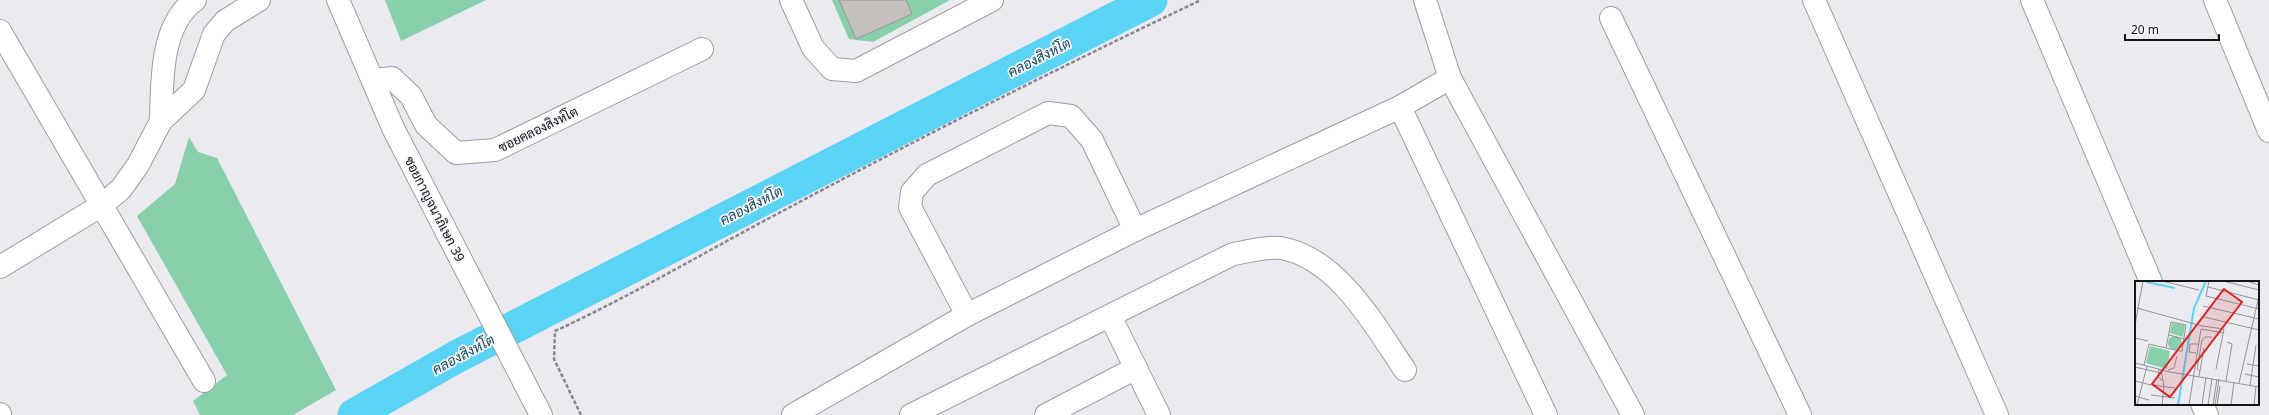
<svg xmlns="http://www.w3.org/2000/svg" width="2269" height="415" viewBox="0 0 2269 415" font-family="'Noto Sans',Sarabun,sans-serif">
  <rect width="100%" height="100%" fill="#eaeaf0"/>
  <g fill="#87d0ab">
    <polygon points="385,0 486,0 401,41"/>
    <polygon points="832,0 950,0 873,42 849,39"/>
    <polygon points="189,137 198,152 217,158 336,390 293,415 200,415 193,401 227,375 137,216 175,184"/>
  </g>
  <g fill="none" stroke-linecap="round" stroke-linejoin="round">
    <polyline stroke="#5bd3f4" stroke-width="33" points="354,415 456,357 1151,0"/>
  </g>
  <polygon fill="#c5bfbd" stroke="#9b9594" points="839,0 906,0 912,14 856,39"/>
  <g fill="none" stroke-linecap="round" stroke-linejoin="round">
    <g stroke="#9c9da2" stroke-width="24">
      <g id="minor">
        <polyline points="338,0 393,128 541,415"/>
        <polyline points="791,0 813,48 832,69 856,71 992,0"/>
        <polyline points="1425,0 1450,78 1633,415"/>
        <polyline points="1814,0 1997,415"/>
        <polyline points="2032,0 2151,282"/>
        <polyline points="2215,0 2269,131"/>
        <polyline points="1611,18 1800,415"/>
        <polyline points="0,31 204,381"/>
        <polyline points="1450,78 1400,107 1546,415"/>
        <polyline points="373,80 392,78 411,96 426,125 456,153 495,150 702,49"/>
        <path d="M161,121C162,83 160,25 195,0"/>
        <polyline points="0,267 102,205 121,189 138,165 161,121 194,90 214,34 225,21 259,0"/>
        <polyline points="967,315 910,207 912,192 927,175 1048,113 1071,116 1092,140 1135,230"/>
        <polyline points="1110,316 1159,415"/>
        <polyline points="2202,404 2207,415"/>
        <polyline points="0,414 0,415"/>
        <polyline points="793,415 967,315 1135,230 1400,107"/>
        <path d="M911,415L1233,254C1246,252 1269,246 1281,248C1338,258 1375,326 1405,370"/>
        <polyline points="1046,415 1136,368"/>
      </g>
    </g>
    <path stroke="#89898d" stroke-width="2.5" stroke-dasharray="4 2" stroke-linecap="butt" d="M581,415L554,359L555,331C631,296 703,253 777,214C917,139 1058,68 1201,0"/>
    <use href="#minor" stroke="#fff" stroke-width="22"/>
  </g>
  <g text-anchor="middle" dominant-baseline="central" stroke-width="3.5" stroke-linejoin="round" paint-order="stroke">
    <g font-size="13" fill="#141416" stroke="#f7f7fd">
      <text transform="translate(538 129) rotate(-26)">ซอยคลองสิงห์โต</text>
      <text transform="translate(435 209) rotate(63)">ซอยกาญจนาภิเษก 39</text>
    </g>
    <g font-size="14" font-style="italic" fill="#174b59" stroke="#f7f7fd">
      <text transform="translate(1039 57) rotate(-27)">คลองสิงห์โต</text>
      <text transform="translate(751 205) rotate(-27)">คลองสิงห์โต</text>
      <text transform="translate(463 354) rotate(-28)">คลองสิงห์โต</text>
    </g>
  </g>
  <g transform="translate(2135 281)">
    <rect width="124" height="124" fill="#eaeaf0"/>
    <path d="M37,42L50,44L48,56L35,52ZM33 62a7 7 0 1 1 14 0a7 7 0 1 1-14 0ZM15,65L35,70L32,88L11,82Z" fill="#87d0ab"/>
    <path fill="none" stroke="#5bd3f4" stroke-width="2" d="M11,1L40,7M43,124L59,27L71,0"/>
    <path fill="none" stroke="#949499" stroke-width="1" d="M27,0L64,9M74,0L71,15L124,28M88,0L124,9M112,0L124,4M73,6L124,19M68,25L124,38M2,27L67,45L89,48L81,88M69,36L124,49M0,44L8,0M66,48L89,52M34,54L49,58M0,57L13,60M61,72L54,71L55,63H63M0,82L35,91L124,106M112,83L124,85M9,84L14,63L31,67L45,70H47L51,44L36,41L31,67M0,86L26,92M24,88L23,96L28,100M26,89L29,105L27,124M33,89L39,87L42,75M65,90L62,88L67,59L70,56H77M110,93L124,96M64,95L69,67M0,100L16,104M91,100L97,63L92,61M104,102L124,15M17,104L40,107M115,104L121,64M16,114L40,117M0,115L14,119M2,124L12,85M54,124L66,48M67,124L71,96M73,124L77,97M78,124L82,98M80,124L84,98M82,124L85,105M96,124L99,101M119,124L121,105"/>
    <path fill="#d62828" fill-opacity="0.15" stroke="#d62828" stroke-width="2" d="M89,8L107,21L35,116L17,103Z"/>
    <rect width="124" height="124" fill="none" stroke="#141416" stroke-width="2"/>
  </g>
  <path d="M2125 34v6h94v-6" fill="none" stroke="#141416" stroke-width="2"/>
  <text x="2131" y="34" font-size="12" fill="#141416" stroke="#f7f7fd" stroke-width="3" paint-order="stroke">20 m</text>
</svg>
